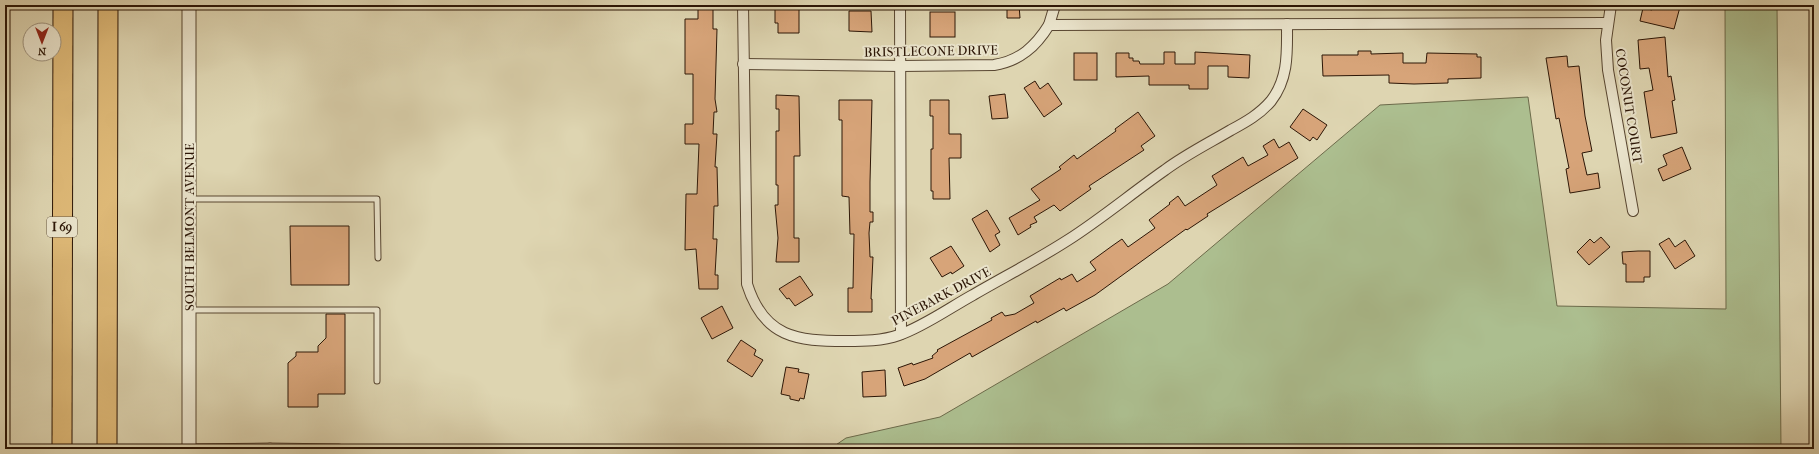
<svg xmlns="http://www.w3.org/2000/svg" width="1819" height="454" viewBox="0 0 1819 454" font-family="'IM FELL French Canon',serif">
  <rect width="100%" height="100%" fill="#ded5b1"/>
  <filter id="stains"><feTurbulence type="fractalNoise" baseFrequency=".005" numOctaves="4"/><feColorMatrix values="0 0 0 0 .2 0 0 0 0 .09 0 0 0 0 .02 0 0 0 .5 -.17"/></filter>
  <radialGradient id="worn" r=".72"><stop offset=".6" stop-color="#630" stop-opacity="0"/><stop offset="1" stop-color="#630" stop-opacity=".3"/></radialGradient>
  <polygon fill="#acbe8f" stroke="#6c6a4a" points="1725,5 1777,5 1781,449 830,449 846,438 940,417 1168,284 1380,105 1528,97 1557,306 1726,309"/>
  <g fill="#d7a479" stroke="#2c1606">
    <polygon points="698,5 713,5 713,29 717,29 715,99 717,112 714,112 713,134 717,134 715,167 717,167 718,206 714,206 713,239 717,239 715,275 718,275 718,289 699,289 696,249 685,250 686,194 697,194 699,144 685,144 685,124 693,124 693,74 685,74 685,19 698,19"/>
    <polygon points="1007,5 1019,5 1020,18 1007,18"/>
    <polygon points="1653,5 1680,7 1674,29 1640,21 1643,8 1652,10"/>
    <polygon points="775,9 799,9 799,33 778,33 778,23 775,23"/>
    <polygon points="849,11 871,11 872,32 849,31"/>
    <rect x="930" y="12" width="25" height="25"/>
    <polygon points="1665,37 1668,77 1671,76 1675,100 1672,101 1677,133 1651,138 1644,92 1653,90 1649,68 1640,69 1638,40"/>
    <polygon points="1358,51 1371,51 1371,54 1403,53 1403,63 1426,63 1427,53 1477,54 1477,57 1481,57 1481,78 1448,79 1448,83 1414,84 1389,83 1389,75 1323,76 1322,55 1358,55"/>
    <polygon points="1164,52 1175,52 1175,64 1195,64 1195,52 1250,55 1249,78 1228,77 1228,66 1208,66 1208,89 1189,89 1189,85 1149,85 1149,76 1116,77 1116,53 1129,53 1129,58 1133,58 1133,61 1139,61 1140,64 1164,64"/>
    <rect x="1074" y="53" width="23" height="27"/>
    <polygon points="1567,56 1568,67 1579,66 1585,116 1592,151 1582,153 1587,175 1598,173 1600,188 1570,193 1566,169 1569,168 1559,118 1556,119 1546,58"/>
    <polygon points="1035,81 1040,89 1048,83 1062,104 1044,117 1024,88"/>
    <polygon points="1005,94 1008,118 992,119 989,96"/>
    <polygon points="776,95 799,96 800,156 794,156 794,238 799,238 799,262 776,262 778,238 775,205 778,205 778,185 776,185 776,131 779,131 779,109 776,109"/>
    <polygon points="839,100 872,100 870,182 870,212 873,212 873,222 870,222 869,233 870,257 873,257 871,299 872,299 872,312 848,312 848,288 853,288 854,234 850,234 849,197 842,196 842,120 839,120"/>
    <polygon points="930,100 949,100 949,134 961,134 961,158 949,158 950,199 933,199 933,191 931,191 931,149 933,149 933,116 930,116"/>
    <polygon points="1303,109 1327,125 1317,140 1313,137 1310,141 1290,127"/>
    <polygon points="1138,112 1155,136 1141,146 1144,150 1089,186 1091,189 1060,211 1054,205 1034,217 1037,222 1030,225 1031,227 1018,235 1009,218 1040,200 1031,189 1061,169 1059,167 1074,155 1077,159 1116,131 1115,129"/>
    <polygon points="1274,139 1279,148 1289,142 1298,158 1207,214 1208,216 1187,230 1186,229 1095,295 1066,311 1064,308 1037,323 1036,321 972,357 970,353 925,379 904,386 898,368 912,363 913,365 933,358 932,356 938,351 937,350 992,320 991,318 1002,312 1005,316 1015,314 1034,303 1030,296 1060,278 1061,280 1072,274 1077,282 1096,270 1090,262 1112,246 1122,239 1128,247 1155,228 1149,220 1170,204 1169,203 1178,196 1185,206 1217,185 1212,176 1243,157 1248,166 1268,155 1263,146"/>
    <polygon points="1682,147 1691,169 1663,181 1658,169 1667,165 1663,155"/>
    <polygon points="987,210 1000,232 995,235 1000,245 990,252 972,219"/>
    <polygon points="290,226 349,226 349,285 291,285"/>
    <polygon points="1601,237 1610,247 1589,265 1577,252 1590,239 1594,243"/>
    <polygon points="1669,238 1675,247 1685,240 1695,256 1675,269 1659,244"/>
    <polygon points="951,246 964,266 952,274 951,272 942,277 930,258"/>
    <polygon points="1638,251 1650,251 1650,277 1644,277 1644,282 1626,282 1626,264 1623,264 1622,252"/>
    <polygon points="800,276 813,295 795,306 789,298 787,299 779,289"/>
    <polygon points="722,306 733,328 712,339 701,318"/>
    <polygon points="326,314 345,314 345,394 318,394 318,407 288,407 288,363 296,356 296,352 318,352 318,346 326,338"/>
    <polygon points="741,340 756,350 754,355 763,360 752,377 727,361"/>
    <polygon points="786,367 799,369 798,372 809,374 804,399 800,398 799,401 790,399 790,396 781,394"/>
    <polygon points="885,370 886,396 863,397 862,372"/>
  </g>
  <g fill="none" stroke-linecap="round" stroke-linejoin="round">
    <g stroke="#584631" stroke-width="7">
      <g id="service">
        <polyline points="190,199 377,199 378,258"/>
        <polyline points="190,310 377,310 377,381"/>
        <polyline points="270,446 338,447 350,449"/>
        <polyline points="189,447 270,446 270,449"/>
      </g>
    </g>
    <g stroke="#584631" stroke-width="12">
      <g id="minor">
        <path d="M743,5L747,284C764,338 797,341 846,341C864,341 882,341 899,335C923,327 951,307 973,295C1004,277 1037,260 1068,240C1101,219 1132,193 1165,170C1185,155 1209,143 1231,130C1246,122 1260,114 1271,101C1289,78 1287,51 1287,24"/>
        <polyline points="900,5 901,334"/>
        <polyline points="1611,5 1606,40 1608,70 1633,211"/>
        <polyline points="1049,25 1055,5"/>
        <path d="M743,64L901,66L994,65C1020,61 1036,46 1049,25L1608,23"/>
      </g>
    </g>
    <g stroke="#584631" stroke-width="15">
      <polyline id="tertiary" points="189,5 189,449"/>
    </g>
    <g stroke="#2c1606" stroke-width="21">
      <g id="motorway">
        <polyline points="62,449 63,5"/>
        <polyline points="107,449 108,5"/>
      </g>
    </g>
    <use href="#service" stroke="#eae4cc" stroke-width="5"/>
    <use href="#minor" stroke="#eae4cc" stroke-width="10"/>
    <use href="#tertiary" stroke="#eae4cc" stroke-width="13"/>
    <use href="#motorway" stroke="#dfba78" stroke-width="19"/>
  </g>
  <g text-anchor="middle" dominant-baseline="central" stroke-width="4" stroke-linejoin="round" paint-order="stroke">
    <rect fill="#eae4cc" stroke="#655441" stroke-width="1" x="47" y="217" width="30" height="20" rx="3"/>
    <g font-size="12" font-weight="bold" fill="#2c1606">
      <text x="62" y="227">I 69</text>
    </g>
    <g font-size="13" fill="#2c1606" stroke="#eae4cc">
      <text transform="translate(931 51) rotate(-1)">BRISTLECONE DRIVE</text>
      <text transform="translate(1629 106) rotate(81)">COCONUT COURT</text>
      <text transform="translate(189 227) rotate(-90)">SOUTH BELMONT AVENUE</text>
      <text transform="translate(941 296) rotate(-28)">PINEBARK DRIVE</text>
    </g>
  </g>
  <rect width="1819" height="454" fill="none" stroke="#ded5b1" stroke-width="20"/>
  <rect x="6" y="6" width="1807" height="442" fill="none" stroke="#2c1606" stroke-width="2"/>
  <rect x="10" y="10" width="1799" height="434" fill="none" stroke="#2c1606"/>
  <g transform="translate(42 42) rotate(180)"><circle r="19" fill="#eae4cc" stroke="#9e927d"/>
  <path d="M0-3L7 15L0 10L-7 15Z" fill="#8f2418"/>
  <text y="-6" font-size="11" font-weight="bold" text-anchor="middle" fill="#2c1606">N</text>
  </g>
  <rect width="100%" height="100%" filter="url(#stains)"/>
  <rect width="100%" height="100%" fill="url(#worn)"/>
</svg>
